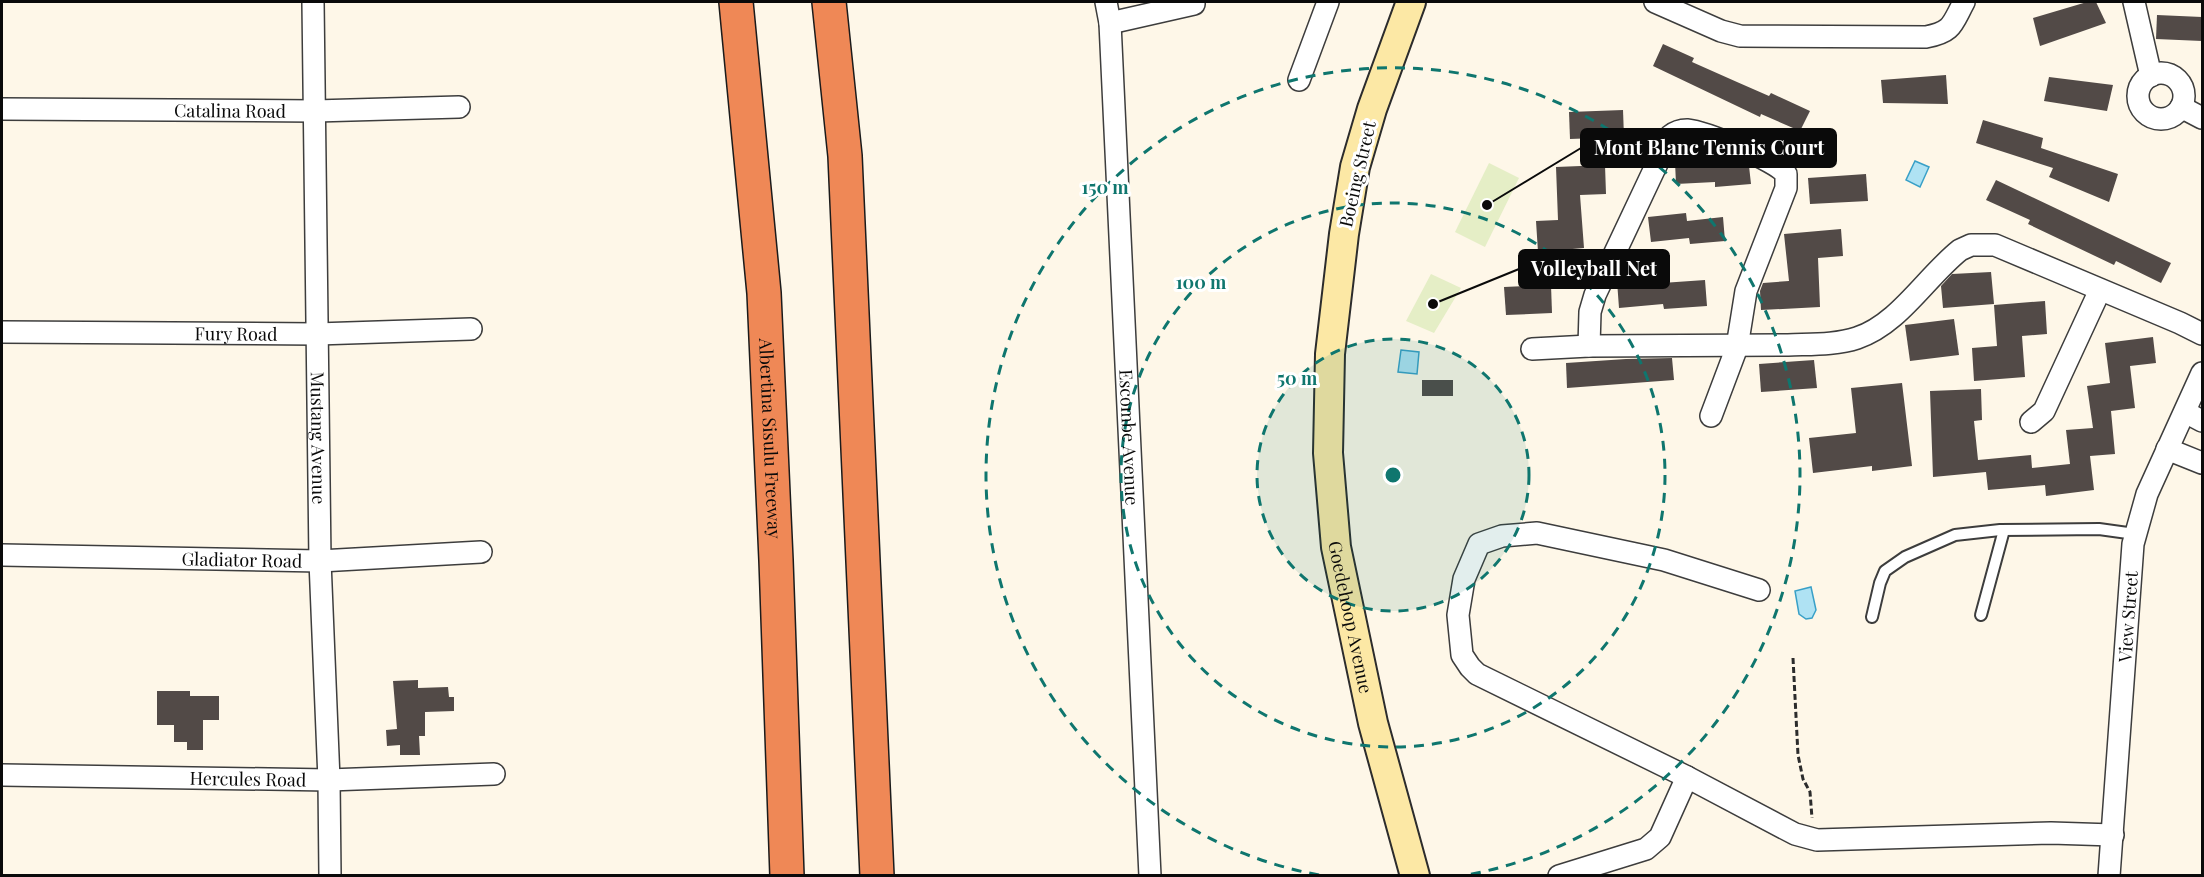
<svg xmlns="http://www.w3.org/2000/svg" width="2204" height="877" viewBox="0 0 2204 877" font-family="'Playfair Display',serif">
  <rect width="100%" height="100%" fill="#fef7e8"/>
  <g fill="#e5eec6">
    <polygon points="1489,163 1519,178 1485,247 1455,232"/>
    <polygon points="1431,274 1461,288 1434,333 1406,321"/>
  </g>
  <g fill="#afe2f3" stroke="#39a0c7" stroke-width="1.5">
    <polygon points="1915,161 1929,167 1920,187 1906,180"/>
    <polygon points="1401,350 1419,352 1417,374 1398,372"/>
    <polygon points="1811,587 1816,610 1812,618 1806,619 1799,614 1795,591"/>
  </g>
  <g fill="#524a47">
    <polygon points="2087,2 2096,2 2106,23 2040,46 2033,18"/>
    <polygon points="2157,15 2202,17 2202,41 2156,39"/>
    <polygon points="1663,44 1694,58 1692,62 1737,82 1769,96 1771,93 1810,111 1800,131 1761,114 1760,117 1653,66"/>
    <polygon points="1946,75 1948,104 1883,103 1881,80"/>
    <polygon points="2049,77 2113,85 2107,111 2044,101"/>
    <polygon points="1623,110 1624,137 1570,139 1569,112"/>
    <polygon points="1983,120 2043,138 2041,148 2118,174 2109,202 2049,177 2053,168 1976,143"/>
    <polygon points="1713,160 1713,165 1743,163 1749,166 1751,184 1715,187 1715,182 1676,184 1675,162"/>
    <polygon points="1605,165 1606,194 1580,195 1584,248 1538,252 1536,221 1558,220 1556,167"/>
    <polygon points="1866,174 1868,201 1810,204 1808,178"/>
    <polygon points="1996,180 2171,263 2161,283 2116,261 2114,265 2072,245 2028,224 2030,220 1986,200"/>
    <polygon points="1686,213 1687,221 1723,217 1725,241 1690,244 1689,238 1651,242 1648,217"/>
    <polygon points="1841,229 1843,256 1818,258 1820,307 1761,310 1760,291 1763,283 1789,281 1784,234"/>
    <polygon points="1991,272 1994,304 1943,308 1941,286 1952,274"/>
    <polygon points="1661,278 1662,283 1705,280 1707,306 1664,309 1663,304 1619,308 1617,281"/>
    <polygon points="1551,285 1552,313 1506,315 1504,287"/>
    <polygon points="2045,301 2047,334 2022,336 2025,377 1974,381 1972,348 1997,346 1994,305"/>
    <polygon points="1954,319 1959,355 1910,361 1905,325"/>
    <polygon points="2153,337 2156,363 2130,366 2135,408 2111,411 2115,454 2090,456 2094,490 2046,496 2045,485 1988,490 1986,472 1933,477 1930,391 1981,389 1982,420 1974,421 1978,460 2031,455 2032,468 2070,464 2066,430 2093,428 2087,386 2110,383 2105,343"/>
    <polygon points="1672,358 1674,380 1567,388 1566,363 1626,359"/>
    <polygon points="1814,360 1817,388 1761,392 1759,364"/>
    <rect x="1422" y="380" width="31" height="16"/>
    <polygon points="1902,383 1912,466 1872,471 1872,466 1813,473 1809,438 1856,433 1851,388"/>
    <polygon points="418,680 418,688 448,687 449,697 454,697 454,711 425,712 425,736 419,736 420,755 400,755 400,745 387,746 386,730 397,729 393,681"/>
    <polygon points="157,691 190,691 190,696 219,696 219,720 203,720 203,750 187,750 187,742 174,742 174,725 157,725"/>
  </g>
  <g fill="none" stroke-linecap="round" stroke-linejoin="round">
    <g stroke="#3d3d3d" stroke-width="14">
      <g id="service">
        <polyline points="1981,615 2004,530"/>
        <polyline points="1872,617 1880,583 1885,571 1905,557 1955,535 2000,530 2099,529 2135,534"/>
      </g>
    </g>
    <g stroke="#3d3d3d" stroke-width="24">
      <g id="minor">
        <path id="s1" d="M313,2L320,561L329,780L330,876"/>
        <path id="s2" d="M1106,2L1110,23L1150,876"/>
        <path d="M1655,2L1721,31L1740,36L1926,37C1953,32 1952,24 1964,2"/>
        <polyline points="2134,2 2151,76"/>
        <polyline points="1110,23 1194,4"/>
        <circle cx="2161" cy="96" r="23"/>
        <polyline points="1299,80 1328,2"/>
        <polyline points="2181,107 2202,118"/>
        <path id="s3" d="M2,109L315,111L459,107"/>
        <path id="s4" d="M2,332L317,334L471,329"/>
        <path d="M1589,346L1590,312L1595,295L1670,136C1675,132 1679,130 1687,130C1706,132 1775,160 1786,174V188L1746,291L1737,347L1711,416"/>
        <path d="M1532,349L1589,346L1788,345C1810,344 1836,345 1857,338C1899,324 1926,277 1960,250L1971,245H1995L2180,323L2202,334"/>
        <polyline points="2185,412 2202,421"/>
        <polyline points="2031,422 2044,411 2100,290"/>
        <polyline points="2167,449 2202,463"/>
        <path id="s5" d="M2,555L320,561L481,552"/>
        <polyline points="1759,590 1664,560 1537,533 1502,536 1479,544 1464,579 1458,615 1462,655 1470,667 1477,674 1687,777 1795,834 1817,840 2051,833 2113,835"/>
        <path id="s6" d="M2,775L329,780L494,774"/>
        <polyline points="1559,876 1646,849 1660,837 1687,777"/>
        <path id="s7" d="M2109,876L2133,544L2147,494L2202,373"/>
      </g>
    </g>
    <g stroke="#2c2c2c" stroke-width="32">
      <g id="secondary">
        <path id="s8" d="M1411,2L1372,109L1355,167L1344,234L1330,354L1328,453L1336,547L1373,723L1415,876"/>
      </g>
    </g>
    <g stroke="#1b1b1b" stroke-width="36">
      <g id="motorway">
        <path id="s9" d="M736,2L764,293L776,560L787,876"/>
        <polyline points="829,2 845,156 877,876"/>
      </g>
    </g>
    <polyline stroke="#2c2c2c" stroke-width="3" stroke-dasharray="6 3" stroke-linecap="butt" points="1793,658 1798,755 1803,779 1810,792 1812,818"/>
    <use href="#service" stroke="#fff" stroke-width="10"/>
    <use href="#minor" stroke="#fff" stroke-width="21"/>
    <use href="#secondary" stroke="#fce8a5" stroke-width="28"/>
    <use href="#motorway" stroke="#ef8856" stroke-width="33"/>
  </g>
  <circle cx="1393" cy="475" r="136" fill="#0f766e" fill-opacity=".12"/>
  <g fill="none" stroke="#0f766e" stroke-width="3" stroke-dasharray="10 8">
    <circle cx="1393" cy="475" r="136"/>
    <circle cx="1393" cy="475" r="272"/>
    <path d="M1319 875A407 407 0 1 1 1467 875"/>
  </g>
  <g text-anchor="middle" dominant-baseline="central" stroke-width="6" stroke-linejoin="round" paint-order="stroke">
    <g font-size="18" fill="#0a0a0a" stroke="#fff">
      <text stroke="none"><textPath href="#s3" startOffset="228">Catalina Road</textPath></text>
      <text transform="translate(1357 174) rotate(-77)">Boeing Street</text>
      <text stroke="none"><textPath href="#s4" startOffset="234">Fury Road</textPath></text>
      <text stroke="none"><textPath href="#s9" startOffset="438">Albertina Sisulu Freeway</textPath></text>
      <text stroke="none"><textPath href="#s2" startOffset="436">Escombe Avenue</textPath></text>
      <text stroke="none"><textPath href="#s1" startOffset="436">Mustang Avenue</textPath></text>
      <text stroke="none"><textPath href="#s5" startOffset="240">Gladiator Road</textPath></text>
      <text stroke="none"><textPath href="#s7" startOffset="260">View Street</textPath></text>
      <text stroke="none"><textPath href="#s8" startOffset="628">Goedehoop Avenue</textPath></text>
      <text stroke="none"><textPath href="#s6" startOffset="246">Hercules Road</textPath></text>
    </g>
  </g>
  <circle cx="1393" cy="475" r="9" fill="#0f766e" stroke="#fff" stroke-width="3"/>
  <g font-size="18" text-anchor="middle" font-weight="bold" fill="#0f766e" stroke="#fff" stroke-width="6" stroke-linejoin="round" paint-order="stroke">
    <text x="1105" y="194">150 m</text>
    <text x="1201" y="289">100 m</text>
    <text x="1297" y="385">50 m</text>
  </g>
  <path fill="none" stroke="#0a0a0a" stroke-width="2" d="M1487 205L1581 148M1433 304L1519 269"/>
  <g fill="#0a0a0a" stroke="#fff" stroke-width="2">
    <circle cx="1487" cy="205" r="6"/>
    <circle cx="1433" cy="304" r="6"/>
  </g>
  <g fill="#0a0a0a" stroke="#0a0a0a" stroke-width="2">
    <rect x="1581" y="129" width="255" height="38" rx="6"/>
    <rect x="1519" y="250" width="150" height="38" rx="6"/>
  </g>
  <g font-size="20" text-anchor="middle" font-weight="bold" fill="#fff">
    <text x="1709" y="155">Mont Blanc Tennis Court</text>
    <text x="1594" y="276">Volleyball Net</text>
  </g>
  <rect width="2204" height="877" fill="none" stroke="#0a0a0a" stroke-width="6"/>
</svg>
